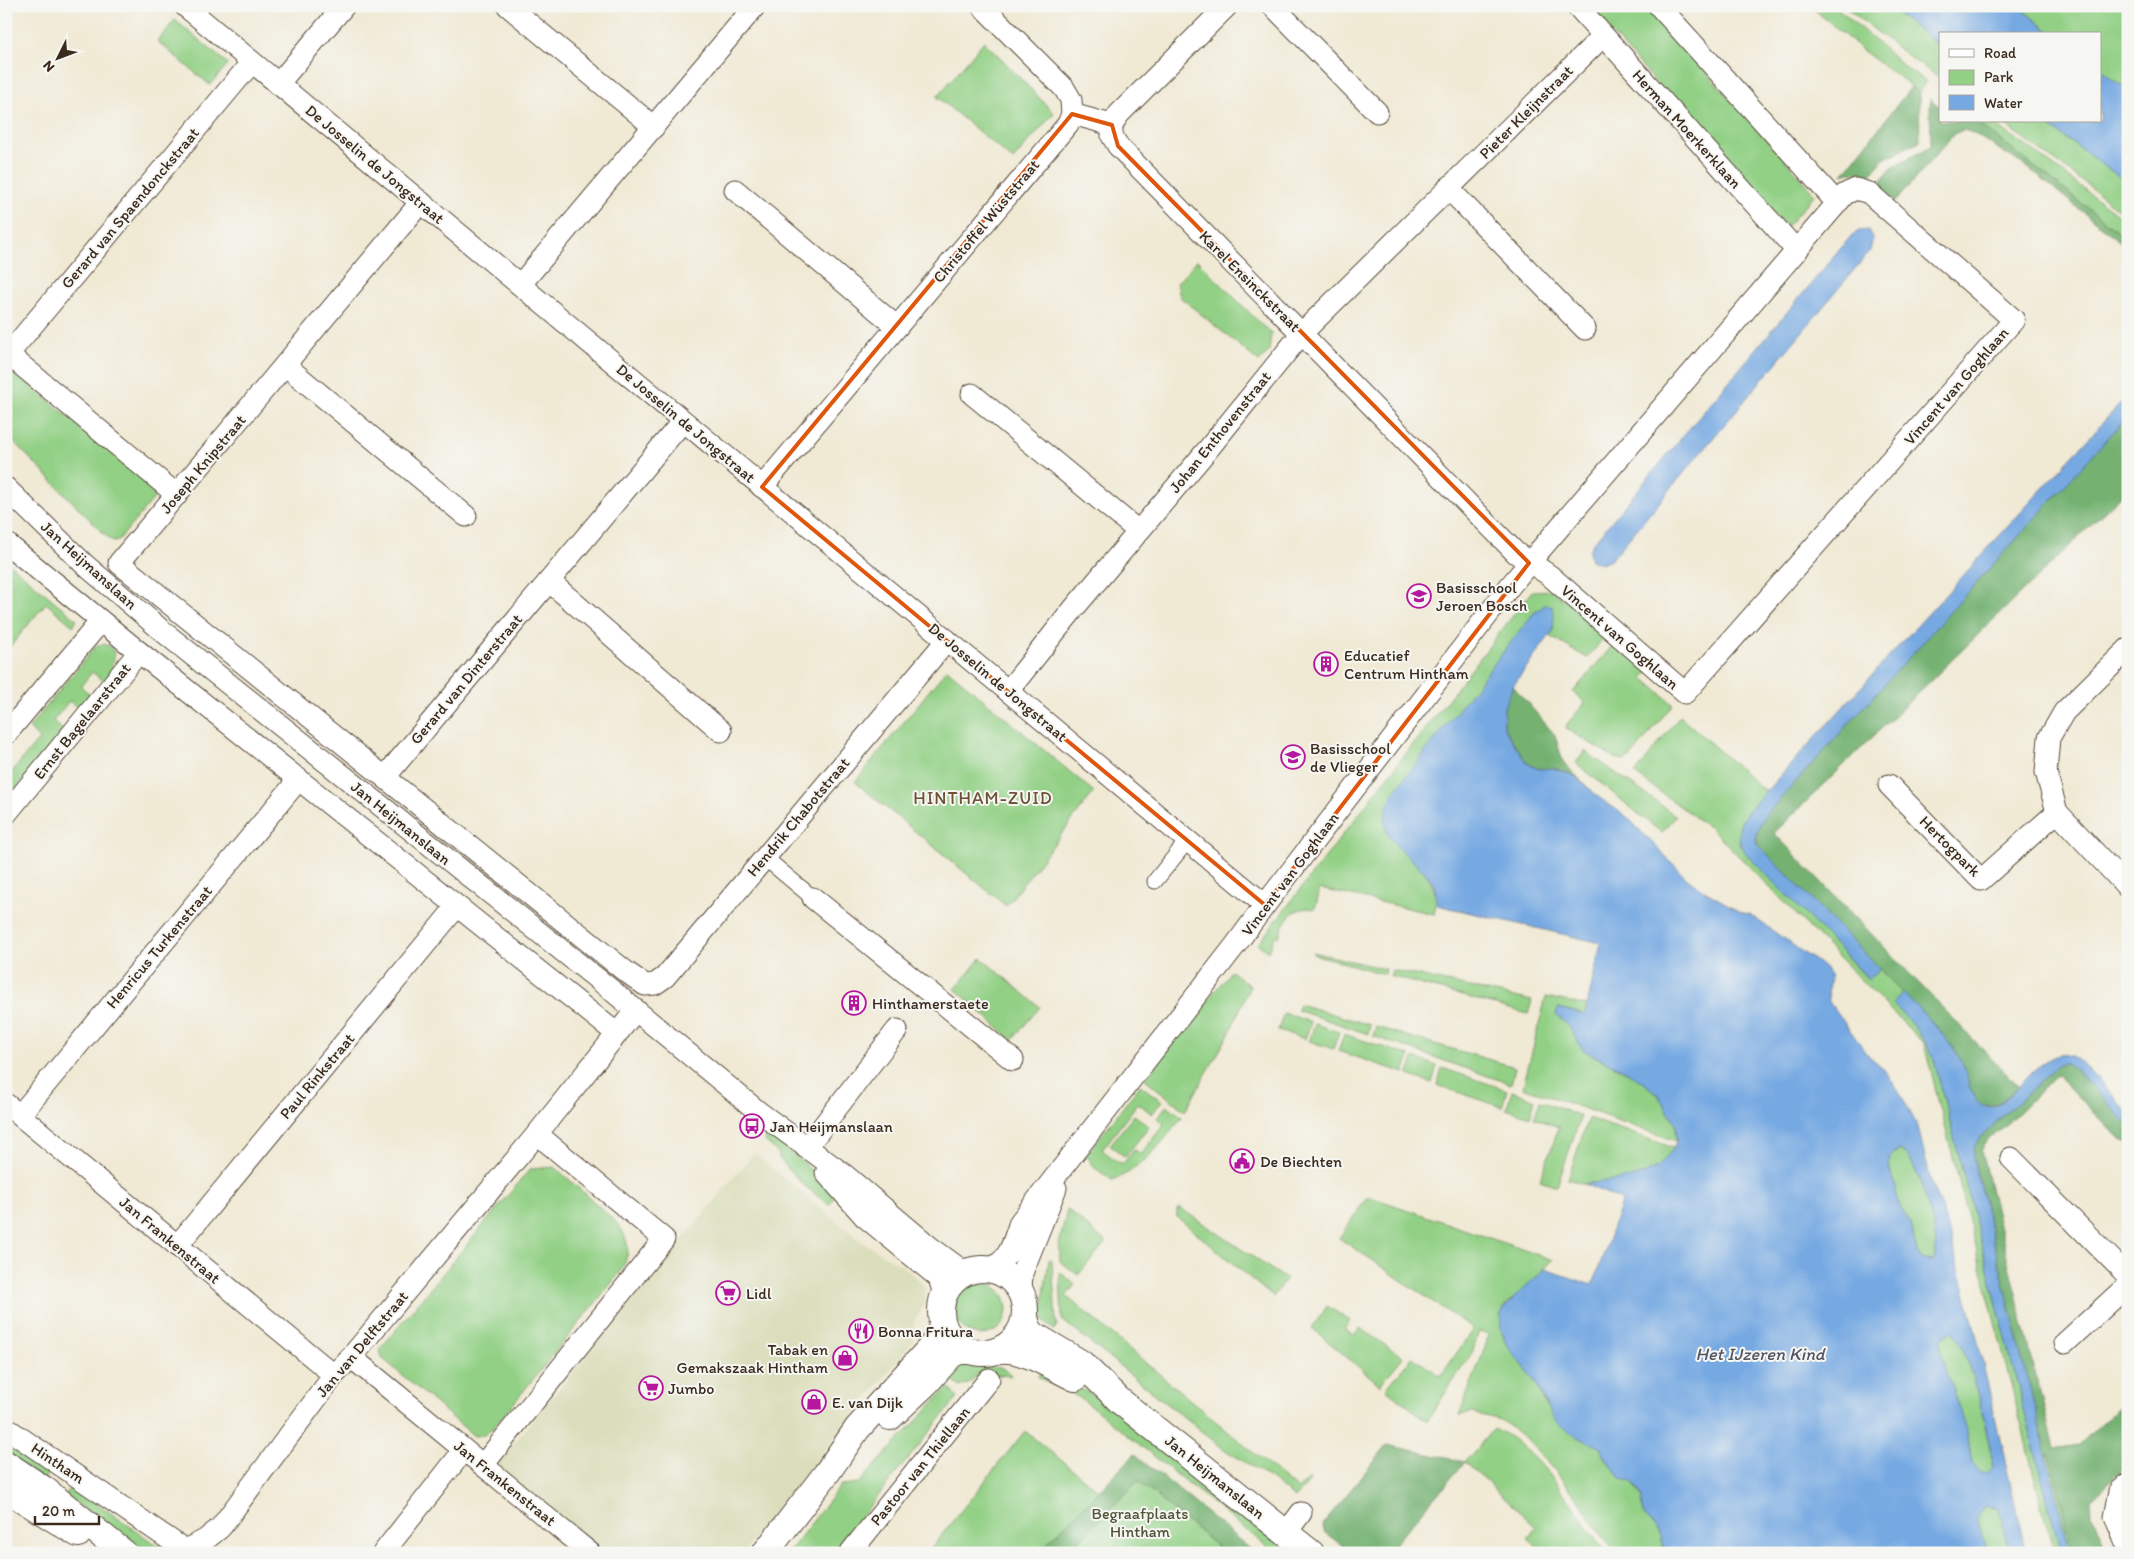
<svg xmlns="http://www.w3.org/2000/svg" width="2134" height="1559" viewBox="0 0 2134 1559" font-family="Itim,sans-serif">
  <rect width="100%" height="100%" fill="#f6f6f2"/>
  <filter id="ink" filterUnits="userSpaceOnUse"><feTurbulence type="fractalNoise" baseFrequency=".02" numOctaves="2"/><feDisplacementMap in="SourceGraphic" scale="10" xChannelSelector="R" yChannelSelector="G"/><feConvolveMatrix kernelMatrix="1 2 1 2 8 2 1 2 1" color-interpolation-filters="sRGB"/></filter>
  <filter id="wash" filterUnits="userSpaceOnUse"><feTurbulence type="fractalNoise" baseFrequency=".0096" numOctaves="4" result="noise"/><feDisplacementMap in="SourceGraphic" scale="20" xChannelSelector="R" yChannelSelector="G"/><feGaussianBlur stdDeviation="1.12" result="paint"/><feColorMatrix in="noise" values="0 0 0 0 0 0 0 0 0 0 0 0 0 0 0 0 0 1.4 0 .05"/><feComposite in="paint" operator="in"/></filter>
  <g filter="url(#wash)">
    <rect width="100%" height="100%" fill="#f0e9d4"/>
    <polygon fill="#dbdebc" points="754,1153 862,1242 901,1265 922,1283 925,1288 926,1302 914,1321 912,1342 743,1553 599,1553 495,1466"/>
    <g fill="#92d085" stroke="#667d52">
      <polygon points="1587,6 1647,6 1809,187 1814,195 1788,225 1784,225"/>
      <polygon points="1810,6 1835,6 1911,72 1926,81 1919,92 1862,50"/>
      <polygon points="1844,6 1888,6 1940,47 1940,75 1939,77 1913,60"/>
      <polygon points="2017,6 2128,6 2128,90 2100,70 2100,34 2053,34"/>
      <polygon points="175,20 228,64 210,85 157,41"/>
      <polygon points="984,41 1054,113 1013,160 937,97"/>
      <polygon points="1975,121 1988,121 2029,148 2128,222 2128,239"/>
      <polygon points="1999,121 2042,121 2128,183 2128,217 2085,183"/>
      <polygon points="1197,260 1271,334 1269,351 1259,362 1180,297 1177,283"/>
      <polygon points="9,368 145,479 153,490 155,497 118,541 114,542 107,537 6,434 6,370"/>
      <polygon points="6,561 77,620 73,626 46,603 6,652"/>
      <path d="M1551,590L1609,633L1587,658L1549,636L1553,631L1552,607L1546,604L1533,614L1395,844C1416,863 1443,882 1434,914L1320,889L1315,909C1295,905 1284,918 1279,937L1275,936L1268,952L1258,944L1532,591Z"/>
      <polygon points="1618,639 1652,668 1643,678 1673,704 1631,757 1624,761 1617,759 1566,729 1567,724 1585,703 1573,692"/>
      <path d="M102,644C114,645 118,656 111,665L116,669L105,682L92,672L81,686L92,697L81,710L69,701L53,721L64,731L6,800V779L39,739L29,728L95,647Z"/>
      <polygon points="947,669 1094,792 1006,906 855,782"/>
      <path d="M1680,716L1766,792C1751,808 1734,822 1741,846L1868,979L1880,969L1903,993L1892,1003C1909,1020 1922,1035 1933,1056L2061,1553H2054L1924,1044L1713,830L1635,774Z"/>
      <polygon points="1585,751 1676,816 1662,833 1576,763"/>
      <polygon points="1313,952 1385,969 1384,974 1313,954"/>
      <polygon points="981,958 1040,1007 1012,1040 955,989"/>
      <polygon points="1392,970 1532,1001 1528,1014 1390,976"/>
      <polygon points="1231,971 1250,986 1229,1034 1185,1111 1145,1079"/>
      <polygon points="1546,997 1587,1006 1585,1015 1559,1008 1556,1015 1569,1026 1583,1050 1627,1072 1644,1083 1658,1095 1676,1124 1676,1141 1523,1087"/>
      <polygon points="1299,1004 1370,1025 1368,1034 1297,1010"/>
      <polygon points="1284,1013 1311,1022 1305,1039 1278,1030"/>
      <polygon points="1315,1024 1339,1032 1333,1049 1309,1041"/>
      <polygon points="1376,1027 1515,1067 1511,1084 1373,1036"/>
      <polygon points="1344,1034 1410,1056 1404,1073 1338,1051"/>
      <polygon points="1414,1058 1437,1066 1432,1083 1408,1075"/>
      <polygon points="1442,1068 1507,1090 1502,1107 1437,1085"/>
      <path d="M1140,1085L1162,1101L1152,1114L1138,1103L1102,1150L1122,1165L1134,1150L1141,1154L1164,1124L1157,1118L1167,1105L1182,1117C1164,1141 1141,1171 1112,1180L1095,1168L1086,1155Z"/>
      <polygon points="1512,1091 1535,1100 1530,1117 1506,1109"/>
      <polygon points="1540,1101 1581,1116 1557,1186 1540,1180 1559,1127 1534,1118"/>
      <polygon points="1134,1115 1149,1126 1125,1157 1110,1145"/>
      <polygon points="1588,1118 1674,1148 1658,1167 1646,1173 1631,1178 1584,1184 1568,1179"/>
      <polygon points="769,1134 798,1157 836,1195 829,1205 801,1183 777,1156 779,1154 764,1140"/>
      <path d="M1899,1150C1902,1152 1906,1153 1908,1156C1919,1172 1945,1246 1933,1261L1927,1262L1921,1259L1917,1253L1911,1225L1900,1207L1889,1166L1890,1156Z"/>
      <path d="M555,1167L615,1221C630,1240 632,1253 619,1274L495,1426L484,1435L474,1436L382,1358L380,1349L530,1169Z"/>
      <path d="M1368,1196L1553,1260L1518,1296L1507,1303L1501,1315L1504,1340L1537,1384L1546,1407L1573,1433L1600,1447L1604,1457L1621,1478L1632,1482L1642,1497C1639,1524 1652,1516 1659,1534C1662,1541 1662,1546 1666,1553H1616L1599,1531L1579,1500L1528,1440L1501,1420L1472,1413L1459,1415L1486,1345L1488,1334L1479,1331L1473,1351L1427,1421L1386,1389L1412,1357L1441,1376L1473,1329L1339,1238Z"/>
      <polygon points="1180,1208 1286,1279 1273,1297 1177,1217 1177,1210"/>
      <polygon points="1067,1209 1106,1242 1078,1275 1060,1261 1059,1245"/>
      <polygon points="1049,1259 1052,1260 1056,1322 1058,1323 1054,1330 1044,1322 1041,1315"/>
      <polygon points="1060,1272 1075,1285 1066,1296 1298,1490 1308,1479 1310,1481 1295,1498 1264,1474 1225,1450 1062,1320"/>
      <circle cx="981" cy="1309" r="26"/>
      <polygon points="1327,1306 1350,1321 1344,1329 1354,1336 1360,1328 1403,1357 1380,1385 1312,1328"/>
      <path d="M1952,1331C1970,1342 1988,1442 1994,1467C1990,1472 1987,1474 1980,1473L1972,1463L1967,1433L1941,1354V1341L1943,1336Z"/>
      <polygon points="962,1366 1002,1368 1011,1374 1010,1376 979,1373 970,1383 960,1387 948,1377 956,1368"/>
      <polygon points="1042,1369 1097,1397 1291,1553 1275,1553 1091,1406 1080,1398 1038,1377"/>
      <polygon points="948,1387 958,1397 832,1553 788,1553 841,1485 859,1483"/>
      <path d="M1494,1428C1544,1452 1574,1511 1606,1553H1543L1528,1539L1536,1527L1465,1462Z"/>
      <polygon points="1025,1431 1099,1491 1038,1553 927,1553"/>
      <polygon points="6,1441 39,1464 42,1462 50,1470 44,1480 6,1454"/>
      <polygon points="2049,1452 2074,1553 2071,1553 2047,1457"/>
      <polygon points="1138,1481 1225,1553 1067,1553"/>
      <polygon points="74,1483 78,1486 80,1492 157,1545 165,1543 179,1553 145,1553 65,1495"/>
      <path d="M1986,1506L1998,1510L2011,1553H1988C1984,1539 1969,1514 1986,1506Z"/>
    </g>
    <g fill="#75b272" stroke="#586e48">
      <polygon points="1911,87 1919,92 1920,141 1884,159 1870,175 1851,172 1843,174"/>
      <polygon points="1930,99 1940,107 1940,121 1975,121 2128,239 2128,248 2027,167 1973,133 1963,130 1954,134 1895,202 1875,187 1892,167 1931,146"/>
      <path d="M2128,416V489L1774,833L2019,1087C2006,1097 1993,1113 1976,1101L1942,1033L1760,847C1753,837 1757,828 1763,818Z"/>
      <polygon points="1513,686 1555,735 1563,762 1587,787 1575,776 1554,768 1539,769 1528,764 1504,728 1504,707"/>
      <polygon points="2065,1063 2073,1067 2128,1124 2128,1143 2120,1140 2057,1075 2002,1128 1989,1139 1981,1151 2054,1449 2079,1445 2128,1398 2128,1463 2091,1499 2092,1515 2107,1553 2074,1553 2049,1453 2047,1457 1973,1158 1974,1148 1979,1138 2057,1066"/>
      <polygon points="1387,1445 1465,1462 1387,1553 1353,1553 1325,1533 1322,1525"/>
      <polygon points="1135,1454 1255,1553 1225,1553 1138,1481 1067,1553 1038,1553"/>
    </g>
    <g fill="#76a9e2" stroke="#586a80" fill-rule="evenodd">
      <polygon points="1888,6 2017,6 2053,34 1940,34 1940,47"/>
      <polygon points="2100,70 2128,90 2128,183 2042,121 2100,121"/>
      <polygon points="1868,230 1873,238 1870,251 1611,560 1601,564 1591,560 1589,551 1594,542 1852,235 1859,231"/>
      <path d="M2128,395V416L1763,818L1756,834V842L1760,847L1880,969L1869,979L1747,855C1735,838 1737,825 1749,810Z"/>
      <path d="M1546,604L1552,607L1554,614L1553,631L1513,686L1504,707V729L1528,764L1539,769L1554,768L1575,776L1601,799L1627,817L1686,877L1706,892L1743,913L1749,914L1818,963L1830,974L1831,980L1828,988L1829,1002L1869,1056L1882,1067L1899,1091L1918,1127L1931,1182L1947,1224L1976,1333L2026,1553H2011L1998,1510L1987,1506C1969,1514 1984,1539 1988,1553H1666C1662,1546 1662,1541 1659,1534C1652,1516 1639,1524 1642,1496L1632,1482L1621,1478L1604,1457L1600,1447C1586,1441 1568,1434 1557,1422C1547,1411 1544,1397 1537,1385C1525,1363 1496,1344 1501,1315C1502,1306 1537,1277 1545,1269L1593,1285L1622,1200L1584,1184L1631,1178L1646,1173L1658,1167L1674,1148L1676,1141V1124L1658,1095L1644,1083L1627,1072L1583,1050L1569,1026L1556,1015L1558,1008L1585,1015L1601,943L1437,905C1436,899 1436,891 1434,886C1431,877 1423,871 1417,865C1390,840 1375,831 1393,793L1533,614ZM1898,1150C1902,1151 1906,1153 1908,1156C1919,1172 1945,1246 1933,1261L1921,1259L1917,1253L1911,1225L1900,1207L1889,1166L1890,1156ZM1952,1331C1969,1341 1989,1443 1994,1466C1990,1472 1987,1474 1980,1473L1972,1463L1967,1433L1941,1354V1341L1943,1336Z"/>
      <path d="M1903,993C1923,1014 1946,1034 1960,1059C1967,1070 1969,1101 1983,1106C2010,1115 2039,1044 2071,1056C2085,1062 2116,1099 2128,1112V1124L2073,1067L2065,1063L2057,1066L1979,1138L1974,1148L1973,1159L2071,1553H2061L1933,1056C1922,1035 1909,1020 1892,1003Z"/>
    </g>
  </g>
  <g filter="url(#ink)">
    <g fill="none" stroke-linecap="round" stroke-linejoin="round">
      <g stroke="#564739" stroke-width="17">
        <g id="pedestrian">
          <polyline points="764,857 813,898"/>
          <polyline points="1155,881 1188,840"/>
        </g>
      </g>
      <g stroke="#564739" stroke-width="23">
        <g id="minor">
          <polyline points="185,6 1265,905"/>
          <polyline points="508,6 654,127"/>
          <path d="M982,6L1064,88L1071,100L1072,114L1112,125V136L1118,146L1516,553L1549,575L1685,693L2014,320L1869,193L1856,189L1845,194L1529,563L1510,586L1265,905L1234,947L1020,1222C1013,1242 1010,1261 989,1269"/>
          <polyline points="1273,6 1377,112"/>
          <polyline points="1577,6 1797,251"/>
          <polyline points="1659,6 1837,203"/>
          <polyline points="278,84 344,6"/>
          <polyline points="1112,125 1119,114 1227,6"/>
          <polyline points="1448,188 1585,329"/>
          <polyline points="735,190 897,327"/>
          <polyline points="421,202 119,563 625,971 645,985 655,984 665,977 947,640"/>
          <polyline points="520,285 755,6"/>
          <polyline points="9,355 177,495"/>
          <polyline points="6,357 252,62"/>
          <polyline points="285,365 466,516"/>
          <polyline points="972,394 1138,531"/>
          <polyline points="762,487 1068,124 1072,114"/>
          <polyline points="6,488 84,564 166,634 610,989 760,1113 846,1176 930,1247 960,1269 973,1270"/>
          <polyline points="6,543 139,652 616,1033"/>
          <polyline points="549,581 721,731"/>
          <polyline points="2128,649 2064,712 2049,738 2046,772 2057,812 2128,888"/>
          <polyline points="1008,691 1075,607 1209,448 1302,333 1603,36"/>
          <polyline points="6,734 101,621"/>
          <polyline points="385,777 683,421"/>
          <polyline points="1889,785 1981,880 2057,812"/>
          <polyline points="6,814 139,652"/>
          <polyline points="813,898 1013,1060"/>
          <polyline points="6,1104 334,1375"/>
          <polyline points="20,1115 299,779"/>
          <polyline points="806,1148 897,1030"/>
          <polyline points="2011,1158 2128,1276"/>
          <polyline points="826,1173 865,1217 939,1278 944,1294"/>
          <polyline points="177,1246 457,906"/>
          <polyline points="1021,1290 1022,1273 1056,1188"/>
          <polyline points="2065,1343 2128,1285"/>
          <polyline points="351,1357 590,1553"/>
          <polyline points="6,1428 185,1550 205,1540 220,1528 334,1375 351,1357 537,1134 636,1010"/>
          <polyline points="483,1465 664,1239 537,1134"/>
          <polyline points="2128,1484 2120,1491 2115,1517 2128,1547"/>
          <polyline points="1286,1533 1301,1513"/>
          <polyline points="383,1553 464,1450"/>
          <polyline points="850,1553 989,1379"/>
        </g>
      </g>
      <g stroke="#564739" stroke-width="28">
        <g id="tertiary">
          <circle cx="983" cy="1311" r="42"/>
          <polyline points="1025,1316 1027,1326 1032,1334 1081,1363 1120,1401 1311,1553"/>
          <path d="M999,1350C1026,1348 1051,1367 1075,1378"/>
          <polyline points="890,1417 926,1383 951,1355 959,1351 967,1351"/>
          <polyline points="6,1464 45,1490 124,1553"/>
          <polyline points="6,1489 78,1534"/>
          <polyline points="765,1553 826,1474 857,1429 933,1345 940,1333 942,1323"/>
        </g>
      </g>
      <use href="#pedestrian" stroke="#fff" stroke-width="15"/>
      <use href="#minor" stroke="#fff" stroke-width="21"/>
      <use href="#tertiary" stroke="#fff" stroke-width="26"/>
    </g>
  </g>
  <path fill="none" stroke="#df570d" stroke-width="4" stroke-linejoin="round" d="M1072,114L1112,125L1118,146L1529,563L1265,905L762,487Z"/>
  <defs>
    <g id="school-ring" transform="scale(1.25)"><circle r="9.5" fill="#f6f6f2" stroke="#b5179e" stroke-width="1.5"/><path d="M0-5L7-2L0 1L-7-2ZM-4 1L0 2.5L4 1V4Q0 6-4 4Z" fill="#b5179e"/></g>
    <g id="building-ring" transform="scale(1.25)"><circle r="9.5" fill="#f6f6f2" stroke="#b5179e" stroke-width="1.5"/><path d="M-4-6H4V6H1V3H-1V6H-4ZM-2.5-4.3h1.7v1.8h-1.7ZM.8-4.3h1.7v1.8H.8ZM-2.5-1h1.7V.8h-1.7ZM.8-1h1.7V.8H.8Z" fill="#b5179e"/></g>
    <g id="bus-ring" transform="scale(1.25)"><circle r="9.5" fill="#f6f6f2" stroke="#b5179e" stroke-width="1.5"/><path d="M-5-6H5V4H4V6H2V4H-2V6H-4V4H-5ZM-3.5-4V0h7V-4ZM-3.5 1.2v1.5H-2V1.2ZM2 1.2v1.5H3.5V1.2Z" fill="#b5179e"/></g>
    <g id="civic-ring" transform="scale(1.25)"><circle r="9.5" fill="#f6f6f2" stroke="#b5179e" stroke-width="1.5"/><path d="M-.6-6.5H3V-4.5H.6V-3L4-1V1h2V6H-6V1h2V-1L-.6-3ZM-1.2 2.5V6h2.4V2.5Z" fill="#b5179e"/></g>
    <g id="supermarket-ring" transform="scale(1.25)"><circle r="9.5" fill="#f6f6f2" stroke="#b5179e" stroke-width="1.5"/><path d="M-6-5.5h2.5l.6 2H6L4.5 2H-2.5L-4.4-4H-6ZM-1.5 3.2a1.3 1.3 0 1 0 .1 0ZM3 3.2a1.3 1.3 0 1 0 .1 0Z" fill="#b5179e"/></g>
    <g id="restaurant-ring" transform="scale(1.25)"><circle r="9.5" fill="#f6f6f2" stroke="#b5179e" stroke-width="1.5"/><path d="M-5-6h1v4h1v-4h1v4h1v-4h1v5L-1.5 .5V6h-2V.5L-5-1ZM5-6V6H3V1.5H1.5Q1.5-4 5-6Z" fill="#b5179e"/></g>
    <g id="shop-ring" transform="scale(1.25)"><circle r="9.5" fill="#f6f6f2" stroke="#b5179e" stroke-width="1.5"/><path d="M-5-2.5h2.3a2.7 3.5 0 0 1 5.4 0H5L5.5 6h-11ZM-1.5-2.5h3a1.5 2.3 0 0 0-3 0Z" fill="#b5179e"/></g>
  </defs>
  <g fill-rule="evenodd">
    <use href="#school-ring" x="1419" y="596"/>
    <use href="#building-ring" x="1326" y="664"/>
    <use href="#school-ring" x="1293" y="757"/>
    <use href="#building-ring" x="854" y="1003"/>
    <use href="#bus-ring" x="752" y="1126"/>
    <use href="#civic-ring" x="1242" y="1161"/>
    <use href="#supermarket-ring" x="728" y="1293"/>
    <use href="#restaurant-ring" x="861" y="1331"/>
    <use href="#shop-ring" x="845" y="1358"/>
    <use href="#supermarket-ring" x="651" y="1388"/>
    <use href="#shop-ring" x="814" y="1402"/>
  </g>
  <g text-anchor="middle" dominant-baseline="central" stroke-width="4" stroke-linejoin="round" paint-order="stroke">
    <g font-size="16" fill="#3b2a1e" stroke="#f6f6f2">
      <text transform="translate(1526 112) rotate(-45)">Pieter Kleijnstraat</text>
      <text transform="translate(1687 129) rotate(48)">Herman Moerkerklaan</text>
      <text transform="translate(375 164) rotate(40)">De Josselin de Jongstraat</text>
      <text transform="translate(130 208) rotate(-50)">Gerard van Spaendonckstraat</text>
      <text transform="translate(986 221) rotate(-50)">Christoffel Wüststraat</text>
      <text transform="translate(1250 281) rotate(45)">Karel Ensinckstraat</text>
      <text transform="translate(1956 386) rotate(-49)">Vincent van Goghlaan</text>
      <text transform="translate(686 423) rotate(40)">De Josselin de Jongstraat</text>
      <text transform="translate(1220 432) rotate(-51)">Johan Enthovenstraat</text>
      <text transform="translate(203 464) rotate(-50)">Joseph Knipstraat</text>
      <text transform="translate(89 565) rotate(42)">Jan Heijmanslaan</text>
      <text transform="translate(1620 637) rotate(41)">Vincent van Goghlaan</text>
      <text transform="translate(466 679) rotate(-50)">Gerard van Dinterstraat</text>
      <text transform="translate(998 682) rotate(40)">De Josselin de Jongstraat</text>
      <text transform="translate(82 721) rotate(-51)">Ernst Bagelaarstraat</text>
      <text transform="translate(798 817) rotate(-50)">Hendrik Chabotstraat</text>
      <text transform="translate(401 823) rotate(39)">Jan Heijmanslaan</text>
      <text transform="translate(1950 846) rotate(45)">Hertogpark</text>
      <text transform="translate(1290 874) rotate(-53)">Vincent van Goghlaan</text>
      <text transform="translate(159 947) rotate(-50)">Henricus Turkenstraat</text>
      <text transform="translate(317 1076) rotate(-50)">Paul Rinkstraat</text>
      <text transform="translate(170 1240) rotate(40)">Jan Frankenstraat</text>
      <text transform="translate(362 1344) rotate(-50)">Jan van Delftstraat</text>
      <text transform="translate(58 1463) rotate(34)">Hintham</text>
      <text transform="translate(920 1466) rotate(-51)">Pastoor van Thiellaan</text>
      <text transform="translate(1215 1477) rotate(39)">Jan Heijmanslaan</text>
      <text transform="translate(505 1483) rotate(39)">Jan Frankenstraat</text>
    </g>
    <g font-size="16" fill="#3b2a1e" stroke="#f6f6f2" text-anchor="start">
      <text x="1436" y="587">Basisschool<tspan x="1436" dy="18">Jeroen Bosch</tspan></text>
      <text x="1344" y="655">Educatief<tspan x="1344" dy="18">Centrum Hintham</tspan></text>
      <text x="1310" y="748">Basisschool<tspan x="1310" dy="18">de Vlieger</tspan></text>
      <text x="872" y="1003">Hinthamerstaete</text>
      <text x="770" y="1126">Jan Heijmanslaan</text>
      <text x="1260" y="1161">De Biechten</text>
      <text x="746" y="1293">Lidl</text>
      <text x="878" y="1331">Bonna Fritura</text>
      <text x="828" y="1349" text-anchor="end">Tabak en<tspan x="828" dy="18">Gemakszaak Hintham</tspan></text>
      <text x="668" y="1388">Jumbo</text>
      <text x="832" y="1402">E. van Dijk</text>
    </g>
    <g font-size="16" fill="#515438" stroke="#f6f6f2">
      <text x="1140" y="1513">Begraafplaats<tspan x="1140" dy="18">Hintham</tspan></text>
    </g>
    <g font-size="18" letter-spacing="1" fill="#6d5236" stroke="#f6f6f2">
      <text x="983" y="798">HINTHAM-ZUID</text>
    </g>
    <g font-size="18" font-style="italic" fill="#505663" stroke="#f6f6f2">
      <text x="1760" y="1354">Het IJzeren Kind</text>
    </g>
  </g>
  <rect width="2134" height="1559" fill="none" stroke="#f6f6f2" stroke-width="25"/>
  <rect x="1939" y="32" width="162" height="90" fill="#f6f6f2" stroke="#aba49d"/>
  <rect x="1949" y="49" width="25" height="8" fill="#ffffff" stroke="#aba49d"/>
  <text x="1984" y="58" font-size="15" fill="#3b2a1e">Road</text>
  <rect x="1949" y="70" width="25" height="15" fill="#92d085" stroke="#aba49d"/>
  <text x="1984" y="82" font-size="15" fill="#3b2a1e">Park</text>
  <rect x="1949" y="95" width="25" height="15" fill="#76a9e2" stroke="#aba49d"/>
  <text x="1984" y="108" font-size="15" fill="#3b2a1e">Water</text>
  <g transform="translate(58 58) rotate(228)" stroke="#f6f6f2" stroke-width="4" paint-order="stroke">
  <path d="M0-4L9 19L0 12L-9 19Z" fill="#3b2a1e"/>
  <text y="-8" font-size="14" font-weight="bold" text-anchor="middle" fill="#3b2a1e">N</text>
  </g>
  <path d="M35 1516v8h64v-8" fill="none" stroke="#3b2a1e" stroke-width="2.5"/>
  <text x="42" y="1516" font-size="15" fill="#3b2a1e" stroke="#f6f6f2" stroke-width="4" paint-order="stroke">20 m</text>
</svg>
